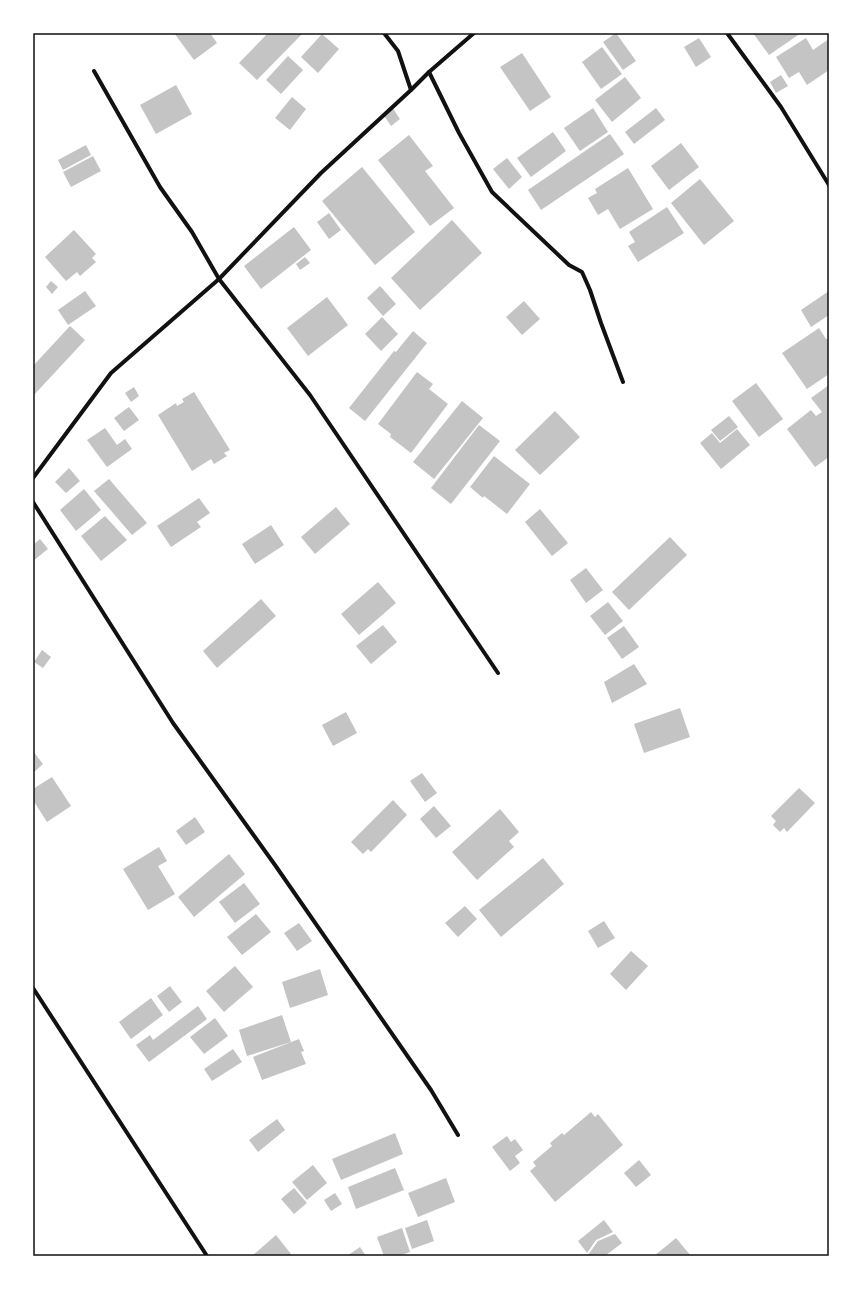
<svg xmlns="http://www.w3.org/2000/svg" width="862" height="1289" viewBox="0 0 862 1289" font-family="Karla,sans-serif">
  <rect width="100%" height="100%" fill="#fff"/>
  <g fill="#c4c4c4">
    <polygon points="174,33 210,33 217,43 194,60"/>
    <polygon points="268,33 303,33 257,80 239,63"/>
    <polygon points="616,33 636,61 623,70 603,42"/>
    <polygon points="753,33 801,33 769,55"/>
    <polygon points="322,34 339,49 318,73 301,57"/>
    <polygon points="699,38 711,57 696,67 684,47"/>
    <polygon points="806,38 813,50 829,39 829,70 807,85 799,72 789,78 776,57"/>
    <polygon points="602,47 622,74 601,89 582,62"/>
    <polygon points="522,53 551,97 530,111 500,67"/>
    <polygon points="288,56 303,70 281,94 266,80"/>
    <polygon points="781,75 788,86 776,93 770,82"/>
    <polygon points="625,77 641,98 612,122 595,100"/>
    <polygon points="176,85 192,114 156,134 140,105"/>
    <polygon points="292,97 306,109 290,130 275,118"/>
    <polygon points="392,107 400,119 391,126 383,114"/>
    <polygon points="593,108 608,132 580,151 564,128"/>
    <polygon points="656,108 665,120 634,144 625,132"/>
    <polygon points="553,132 566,151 531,177 517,158"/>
    <polygon points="610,134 624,154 541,210 528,190"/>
    <polygon points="409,135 433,166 425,171 454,208 430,226 378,160"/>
    <polygon points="681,143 699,167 669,190 651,166"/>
    <polygon points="86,145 91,155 63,170 58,160"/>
    <polygon points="93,156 101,171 71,187 63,172"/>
    <polygon points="507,158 522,177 509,189 493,169"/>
    <polygon points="362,167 415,232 375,265 322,201"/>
    <polygon points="628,168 653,209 620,229 608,209 598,215 588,198 597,193 595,189"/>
    <polygon points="700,179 734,221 704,245 671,203"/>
    <polygon points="667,207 684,233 638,262 628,246 635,242 629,232"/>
    <polygon points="329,213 341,230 329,239 317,222"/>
    <polygon points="452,220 482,253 420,310 391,278"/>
    <polygon points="294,227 311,250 261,289 244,266"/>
    <polygon points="74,230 96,254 92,258 96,262 80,276 77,272 66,281 45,257"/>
    <polygon points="305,257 310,263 300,270 296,264"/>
    <polygon points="51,281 58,287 52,294 46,287"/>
    <polygon points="380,286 396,304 383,316 367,298"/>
    <polygon points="85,291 96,306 68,325 58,310"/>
    <polygon points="829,291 829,315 811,327 801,310"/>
    <polygon points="327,297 348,325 308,356 287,328"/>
    <polygon points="524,301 540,319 522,335 506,317"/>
    <polygon points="382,317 398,334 381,351 365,334"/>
    <polygon points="70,326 85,340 33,396 33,366"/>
    <polygon points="819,328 826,339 829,338 829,374 807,389 782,353"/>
    <polygon points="413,331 427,343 365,421 349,408 394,351 396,352"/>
    <polygon points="417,372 433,384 429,389 448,404 411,453 390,437 391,434 378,424"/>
    <polygon points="756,383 783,419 759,437 732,401"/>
    <polygon points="829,385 829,457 815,467 787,429 811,410 816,416 822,412 811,398"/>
    <polygon points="134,387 139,396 131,402 125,393"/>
    <polygon points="194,392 230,450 224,453 227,456 214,464 211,459 192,471 158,415 176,403 177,406 184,402 182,399"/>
    <polygon points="462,401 483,418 434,479 413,462"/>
    <polygon points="129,407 139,420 124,431 114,418"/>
    <polygon points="555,411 580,437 540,475 515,450"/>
    <polygon points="729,416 738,427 720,441 711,430"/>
    <polygon points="479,425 500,441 451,504 431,488"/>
    <polygon points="105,428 117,445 125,439 132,449 107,467 87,440"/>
    <polygon points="737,429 750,445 721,469 700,443 712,433 720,443"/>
    <polygon points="494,456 530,484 507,514 484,496 483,498 470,487"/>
    <polygon points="69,468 80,481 66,493 55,482"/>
    <polygon points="109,479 147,523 132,535 94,491"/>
    <polygon points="84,489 101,510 76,531 60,510"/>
    <polygon points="199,498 210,513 197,522 201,527 171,547 157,526"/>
    <polygon points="336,507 350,524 315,554 301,537"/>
    <polygon points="540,509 568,543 552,556 525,522"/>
    <polygon points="105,516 127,540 101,561 81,536"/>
    <polygon points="271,525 284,545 255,564 242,544"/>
    <polygon points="670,537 687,555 629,610 612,592"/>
    <polygon points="40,539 48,549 33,561 33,545"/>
    <polygon points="586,568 603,590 586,603 570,580"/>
    <polygon points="378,582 396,603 359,635 341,614"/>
    <polygon points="261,599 276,616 217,668 203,651"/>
    <polygon points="608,602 623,621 605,635 590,616"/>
    <polygon points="383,625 397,642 371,664 356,646"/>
    <polygon points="624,626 639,647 622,659 607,638"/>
    <polygon points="42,650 51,657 43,668 34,662"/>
    <polygon points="634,664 647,684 612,703 604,682"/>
    <polygon points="680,708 690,737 644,753 634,724"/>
    <polygon points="346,712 357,733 333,746 322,725"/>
    <polygon points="33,751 43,764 33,773"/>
    <polygon points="422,773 437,793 425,802 410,781"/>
    <polygon points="52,777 71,806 47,822 33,800 33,789"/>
    <polygon points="799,788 815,803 787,832 784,828 780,832 773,825 776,821 771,816"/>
    <polygon points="393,800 407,815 371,852 368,849 363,854 351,842"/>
    <polygon points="434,806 451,826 436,838 420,819"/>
    <polygon points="500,809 519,832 509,841 514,847 477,880 452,852"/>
    <polygon points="195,817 205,832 186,845 176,831"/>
    <polygon points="159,847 167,861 158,866 175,894 148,910 123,869"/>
    <polygon points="229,854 245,874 194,917 178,897"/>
    <polygon points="543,858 564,884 501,937 479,910"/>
    <polygon points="244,883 260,904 235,923 219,902"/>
    <polygon points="465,906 477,919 458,937 445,923"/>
    <polygon points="256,914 271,932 242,955 227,937"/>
    <polygon points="604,921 615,938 598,948 588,931"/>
    <polygon points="299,923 312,941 297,951 284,933"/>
    <polygon points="631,951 648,966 626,990 610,974"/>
    <polygon points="235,966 253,987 224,1012 206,991"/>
    <polygon points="320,969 328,995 290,1008 282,982"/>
    <polygon points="170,986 182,1002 169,1012 157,996"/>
    <polygon points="151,998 163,1015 131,1039 119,1022"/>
    <polygon points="198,1006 207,1019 149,1062 136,1045 150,1035 153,1040"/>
    <polygon points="282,1015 291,1042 247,1056 239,1030"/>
    <polygon points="215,1018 228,1036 204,1054 190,1037"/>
    <polygon points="299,1039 304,1051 301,1052 306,1064 262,1080 253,1057"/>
    <polygon points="233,1049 242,1062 212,1081 204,1069"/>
    <polygon points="591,1112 595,1117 598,1114 623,1145 555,1202 530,1171 536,1166 533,1162 552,1146 550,1143 562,1133 564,1135"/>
    <polygon points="277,1119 285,1130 258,1152 249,1140"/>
    <polygon points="395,1133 403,1154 341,1180 332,1159"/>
    <polygon points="507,1136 511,1142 515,1139 523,1150 515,1156 520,1163 510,1171 492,1147"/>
    <polygon points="639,1160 651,1175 636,1187 624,1173"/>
    <polygon points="313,1165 327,1183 307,1200 292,1182"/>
    <polygon points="395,1168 404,1190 356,1209 348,1187"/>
    <polygon points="446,1178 455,1202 418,1217 408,1193"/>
    <polygon points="294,1188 307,1203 294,1214 281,1199"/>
    <polygon points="335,1193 342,1204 331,1211 324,1200"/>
    <polygon points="427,1220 434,1241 412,1249 405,1228"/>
    <polygon points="604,1220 613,1232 596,1240 587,1253 578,1241"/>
    <polygon points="402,1228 410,1252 399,1256 384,1256 377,1237"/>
    <polygon points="615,1234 622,1243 605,1256 589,1256 588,1255 598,1241"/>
    <polygon points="276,1235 291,1254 289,1256 252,1256"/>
    <polygon points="676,1238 691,1256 654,1256"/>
    <polygon points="360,1247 366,1256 347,1256"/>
  </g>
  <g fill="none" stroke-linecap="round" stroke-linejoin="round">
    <g stroke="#111" stroke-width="4">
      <polyline points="384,33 398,51 411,90"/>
      <polyline points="727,33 781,107 829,185"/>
      <polyline points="94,71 160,187 192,232 219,279 310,395 498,673"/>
      <polyline points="429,72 459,133 492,192 569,265 582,272 590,290 601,323 623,382"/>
      <polyline points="33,478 111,373 219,279 321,173 411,90 429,72 474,33"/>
      <polyline points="33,502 173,723 275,865 431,1090 458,1135"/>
      <polyline points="33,988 207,1256"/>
    </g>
  </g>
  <rect width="862" height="1289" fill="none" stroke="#ffffff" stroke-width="68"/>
  <rect x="34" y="34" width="794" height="1221" fill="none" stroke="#111" stroke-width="1.5"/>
</svg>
